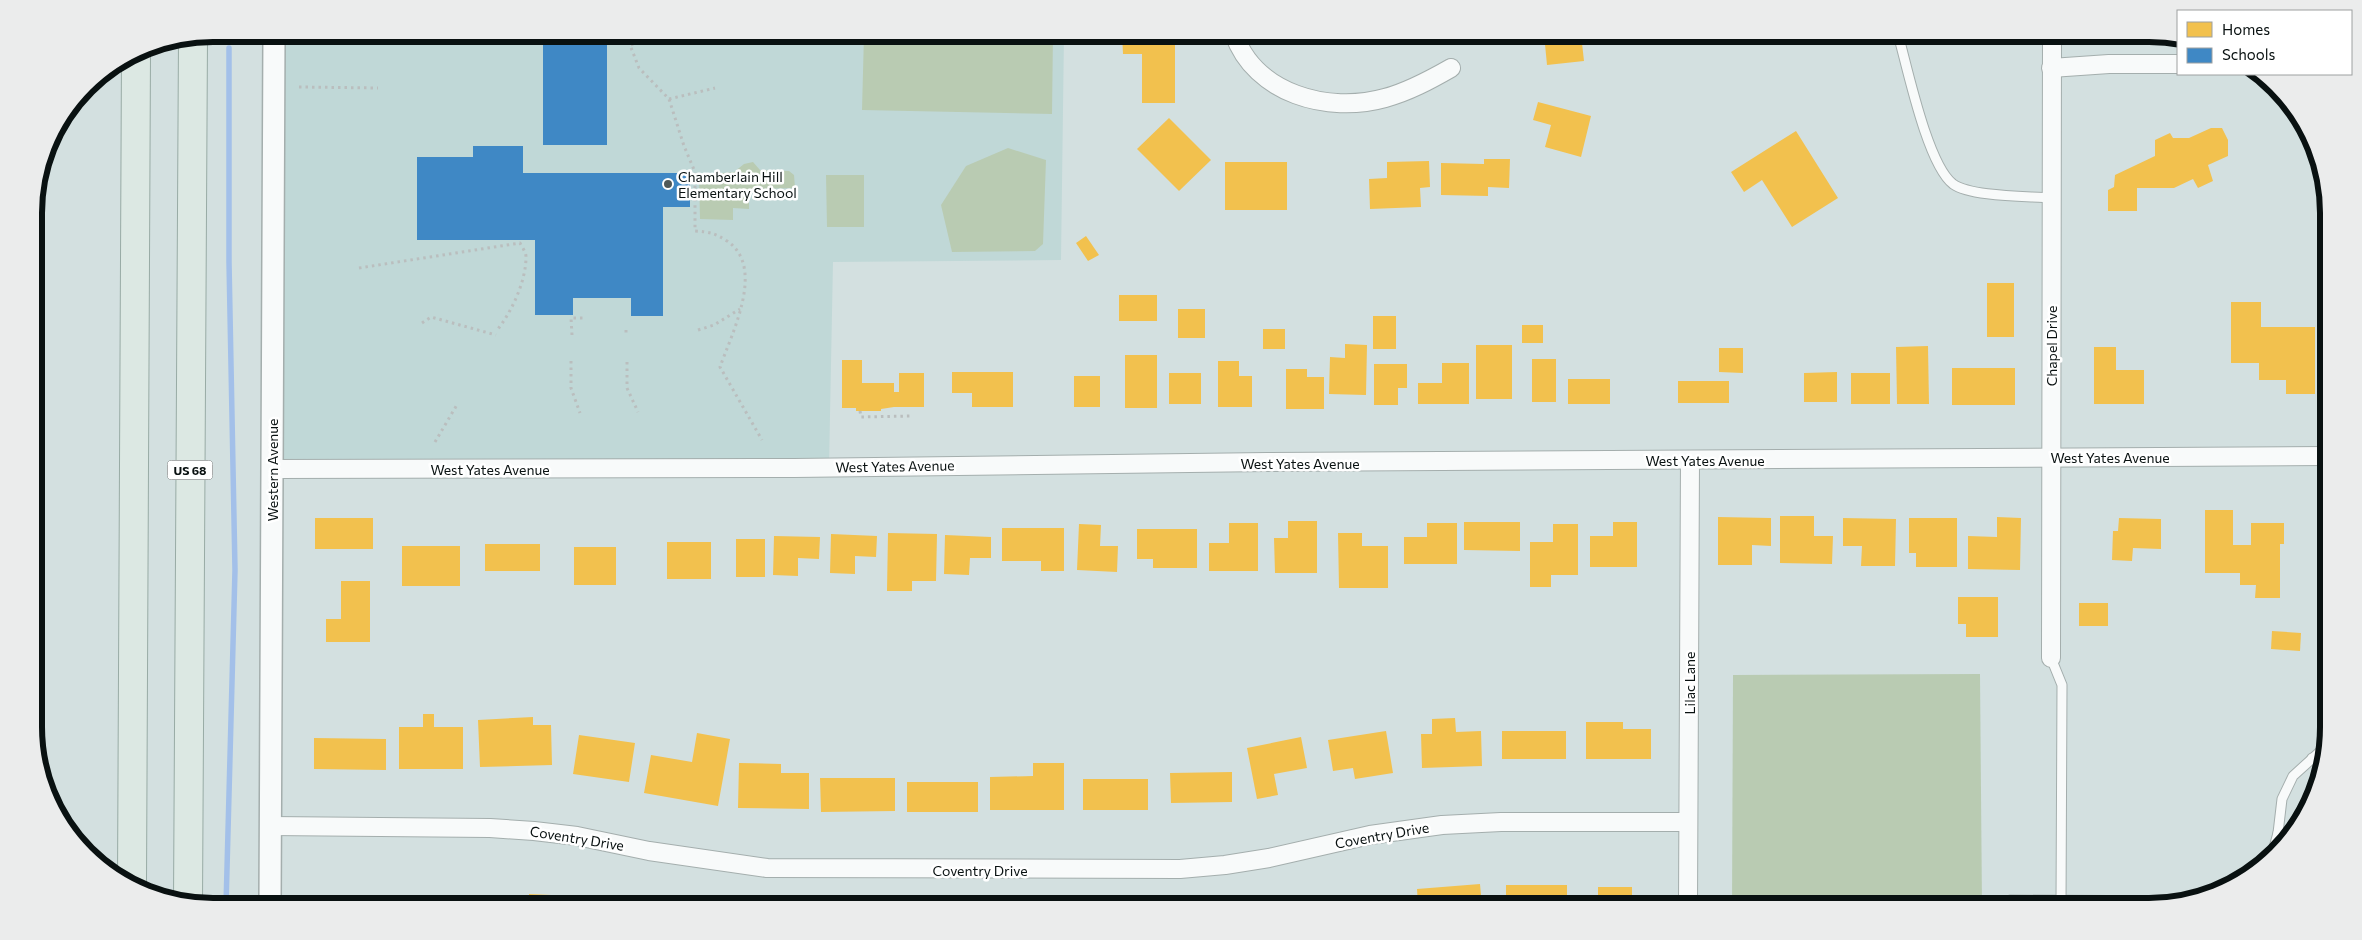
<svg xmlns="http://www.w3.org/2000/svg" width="2362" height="940" viewBox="0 0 2362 940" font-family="Commissioner,sans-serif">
  <rect width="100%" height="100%" fill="#d3e0e0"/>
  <polygon fill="#c0d8d7" points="274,34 1064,34 1061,260 833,262 829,467 272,469"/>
  <g fill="#b9cbb2">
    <polygon points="864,34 1053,34 1052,114 862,110"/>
    <polygon points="1008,148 1046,160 1043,244 1035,251 952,252 941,205 966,166"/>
    <polygon points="753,162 760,170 789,171 794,175 795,188 749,189 749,209 733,208 733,220 700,219 699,175 734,172 744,164"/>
    <polygon points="826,175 864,175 864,227 827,227"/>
    <polygon points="1980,674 1982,906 1732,906 1733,675"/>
  </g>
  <g fill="#f2c14e">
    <polygon points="1122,34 1175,34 1175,103 1142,103 1142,54 1123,54"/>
    <polygon points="1311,34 1334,34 1318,45"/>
    <polygon points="1544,34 1581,34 1584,61 1547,65"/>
    <polygon points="1538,102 1591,116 1581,157 1545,147 1551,125 1533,120"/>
    <polygon points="1169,118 1211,160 1179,191 1137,149"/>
    <polygon points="2211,128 2222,128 2228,140 2228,156 2208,165 2213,181 2198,188 2193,179 2174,188 2137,188 2137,211 2108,211 2108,190 2114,187 2115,175 2155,156 2155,140 2170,133 2173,138 2189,138"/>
    <polygon points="1796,131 1838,198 1792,227 1762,180 1744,192 1731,172"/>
    <polygon points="1484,159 1510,159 1509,188 1488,187 1488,196 1441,195 1441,163 1484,164"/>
    <polygon points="1429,161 1430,187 1420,188 1421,207 1370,209 1369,179 1387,178 1387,162"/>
    <rect x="1225" y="162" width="62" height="48"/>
    <polygon points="1086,236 1099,255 1088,261 1076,243"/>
    <rect x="1987" y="283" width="27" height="54"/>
    <rect x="1119" y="295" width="38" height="26"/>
    <polygon points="2231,302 2261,302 2261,327 2315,327 2315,394 2286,394 2286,380 2259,380 2259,363 2231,363"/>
    <rect x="1178" y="309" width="27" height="29"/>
    <rect x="1373" y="316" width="23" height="33"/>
    <rect x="1522" y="325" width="21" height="18"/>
    <rect x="1263" y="329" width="22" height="20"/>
    <polygon points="1345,344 1367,345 1366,395 1329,394 1330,357 1345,358"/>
    <rect x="1476" y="345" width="36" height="54"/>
    <polygon points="1928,346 1929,404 1897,404 1896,347"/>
    <polygon points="2094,347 2116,347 2116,370 2144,370 2144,404 2094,404"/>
    <polygon points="1719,348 1743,348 1743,373 1719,372"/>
    <rect x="1125" y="355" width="32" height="53"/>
    <rect x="1532" y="359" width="24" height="43"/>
    <polygon points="842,360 862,360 862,383 894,383 894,392 899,392 899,373 924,373 924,407 894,407 881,409 881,411 856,411 856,408 842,408"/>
    <polygon points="1218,361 1239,361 1239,376 1252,376 1252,407 1218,407"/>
    <polygon points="1442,363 1469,363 1469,404 1418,404 1418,383 1442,383"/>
    <polygon points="1374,364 1407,364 1407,388 1398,388 1398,405 1374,405"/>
    <rect x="1952" y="368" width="63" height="37"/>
    <polygon points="1286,369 1307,369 1307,377 1324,377 1324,409 1286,409"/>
    <polygon points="952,372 1013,372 1013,407 972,407 972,393 952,393"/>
    <polygon points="1837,372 1837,402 1804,402 1804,373"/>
    <rect x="1169" y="373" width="32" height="31"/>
    <rect x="1851" y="373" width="39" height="31"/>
    <rect x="1074" y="376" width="26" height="31"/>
    <rect x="1568" y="379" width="42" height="25"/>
    <rect x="1678" y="381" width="51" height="22"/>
    <polygon points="2205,510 2233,510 2233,545 2251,545 2251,523 2284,523 2284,544 2280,544 2280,598 2255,598 2256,585 2240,585 2240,573 2205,573"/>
    <polygon points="1780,516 1814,516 1814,536 1833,536 1832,564 1780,563"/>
    <polygon points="1718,517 1771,518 1771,546 1752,545 1752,565 1718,565"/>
    <polygon points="1997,517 2021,518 2020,570 1968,569 1968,536 1997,537"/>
    <rect x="315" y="518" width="58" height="31"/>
    <polygon points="1843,518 1896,519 1895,566 1861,566 1862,546 1843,546"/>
    <polygon points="1909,518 1957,518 1957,567 1916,567 1916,553 1909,553"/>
    <polygon points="2119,518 2161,519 2161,549 2133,548 2132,561 2112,560 2113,531 2118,531"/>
    <polygon points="1288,521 1317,521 1317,573 1275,573 1274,538 1288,538"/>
    <polygon points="1464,522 1520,522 1520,551 1464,550"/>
    <polygon points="1613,522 1637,522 1637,567 1590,567 1590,536 1613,536"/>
    <polygon points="1229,523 1258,523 1258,571 1209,571 1209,543 1229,543"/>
    <polygon points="1427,523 1457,523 1457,564 1404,564 1404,537 1427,537"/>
    <polygon points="1079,524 1101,525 1100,546 1118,546 1117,572 1077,570"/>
    <polygon points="1553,524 1578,524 1578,575 1551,575 1551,587 1530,587 1530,542 1553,542"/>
    <polygon points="1002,528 1064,528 1064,571 1041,571 1041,561 1002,561"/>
    <polygon points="1137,529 1197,529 1197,568 1153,568 1153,559 1137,559"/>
    <polygon points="888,533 937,534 936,581 912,581 912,591 887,591"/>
    <polygon points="1338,533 1362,533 1362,546 1388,546 1388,588 1339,588"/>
    <polygon points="831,534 877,536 876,557 855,556 855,574 830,573"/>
    <polygon points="945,535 991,537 991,558 970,558 969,575 944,574"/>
    <polygon points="774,536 820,537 819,559 798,558 798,576 773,575"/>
    <rect x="736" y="539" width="29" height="38"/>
    <rect x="667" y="542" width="44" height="37"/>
    <rect x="485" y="544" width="55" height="27"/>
    <rect x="402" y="546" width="58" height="40"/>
    <rect x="574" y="547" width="42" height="38"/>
    <polygon points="341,581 370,581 370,642 326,642 326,619 341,619"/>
    <polygon points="1958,597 1998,597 1998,637 1966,637 1966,624 1958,624"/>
    <rect x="2079" y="603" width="29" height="23"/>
    <polygon points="2272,631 2301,633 2300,651 2271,649"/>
    <polygon points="423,714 434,714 434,727 463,727 463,769 399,769 399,727 423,727"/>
    <polygon points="533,717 533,725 551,725 552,765 480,767 478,720"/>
    <polygon points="1455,718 1456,732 1481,731 1482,766 1422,768 1421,734 1432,734 1432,719"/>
    <polygon points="1586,722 1623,722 1623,729 1651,729 1651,759 1586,759"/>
    <polygon points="1386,731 1393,773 1355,779 1353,768 1333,771 1328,740"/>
    <rect x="1502" y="731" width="64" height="28"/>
    <polygon points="697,733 730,739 718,806 644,793 651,755 692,762"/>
    <polygon points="579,735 635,743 629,782 573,774"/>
    <polygon points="1301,737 1307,768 1274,774 1278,795 1257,799 1247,748"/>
    <polygon points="314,738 386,739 386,770 314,769"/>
    <polygon points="739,763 781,764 781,773 809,773 809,809 738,808"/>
    <polygon points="1033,763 1064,763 1064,810 990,810 990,777 1033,776"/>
    <polygon points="1232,772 1232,802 1171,803 1170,773"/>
    <polygon points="820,778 895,778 895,811 821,812"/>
    <rect x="1083" y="779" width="65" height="31"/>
    <rect x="907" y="782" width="71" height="30"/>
    <polygon points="1480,884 1482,906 1418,906 1417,889"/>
    <rect x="1506" y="885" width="61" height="21"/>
    <rect x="1598" y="887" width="34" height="19"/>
    <polygon points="529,894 551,895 550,906 481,906 481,897 529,899"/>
    <rect x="319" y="900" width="27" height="6"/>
    <polygon points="577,900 606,905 606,906 575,906"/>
    <rect x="404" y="901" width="59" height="5"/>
  </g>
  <g fill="#3f88c5">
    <polygon points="598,34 617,34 618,39 600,43"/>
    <rect x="543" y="45" width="64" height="100"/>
    <polygon points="473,146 523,146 523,173 690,173 690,207 663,207 663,316 631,316 631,298 573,298 573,315 535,315 535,240 417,240 417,157 473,157"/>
  </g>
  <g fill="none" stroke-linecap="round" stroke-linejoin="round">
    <polyline stroke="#a3c0e9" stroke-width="5.5" points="226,906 235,570 229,262 229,48"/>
    <g stroke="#a4aead" stroke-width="11">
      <g id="service">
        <path d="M1899,38C1908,71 1928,165 1953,184C1971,197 2028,196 2051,198"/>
        <polyline points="2051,658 2062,685 2061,906"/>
        <polyline points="2312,758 2322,766"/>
        <polyline points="2278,833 2289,838"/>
        <polyline points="2272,855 2278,833 2282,799 2293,776 2325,747"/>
        <polyline points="2010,900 2186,901"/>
      </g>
    </g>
    <g stroke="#a4aead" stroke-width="20">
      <g id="minor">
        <path d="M1234,34C1255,94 1328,114 1385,98C1408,92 1430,80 1451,68"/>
        <polyline points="2051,68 2109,64 2178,64"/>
        <polyline points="272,469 794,468 1267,462 2327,456"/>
        <polyline points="2051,658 2052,34"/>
        <polyline points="270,826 490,828 534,831 577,836 649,851 767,868 1180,869 1225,865 1269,858 1370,835 1442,825 1501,822 1688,822"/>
        <polyline points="1688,906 1690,460"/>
      </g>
    </g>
    <g stroke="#a4aead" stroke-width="24">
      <polyline id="tertiary" points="270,906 274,34"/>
    </g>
    <g stroke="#98aba5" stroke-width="30">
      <g id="trunk">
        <polyline points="132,881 136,53"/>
        <polyline points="188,902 193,38"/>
      </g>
    </g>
    <g stroke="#babebe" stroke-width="3" stroke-dasharray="2.5 4" stroke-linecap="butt">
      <polyline points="571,34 572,45"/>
      <polyline points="624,34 630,45"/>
      <path d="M671,34L630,45L639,68L669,99L684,146L695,172V231C709,232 715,233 727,241C766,267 732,333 720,367L762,440"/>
      <polyline points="299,87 378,88"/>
      <polyline points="669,99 715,88"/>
      <path d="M359,268L520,243C522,247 526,252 526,257C526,281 512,311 498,329"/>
      <polyline points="422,323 431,317 496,335"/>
      <polyline points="626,330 626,335"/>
      <polyline points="698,330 714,325 740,309"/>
      <polyline points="572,335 571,318 584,318"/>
      <polyline points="571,361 571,388 580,413"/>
      <polyline points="627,362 627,388 638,412"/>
      <polyline points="860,411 861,417 912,416"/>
      <polyline points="435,442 458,403"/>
    </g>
    <use href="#service" stroke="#f8fafa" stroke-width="9"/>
    <use href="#minor" stroke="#f8fafa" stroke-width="18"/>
    <use href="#tertiary" stroke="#f8fafa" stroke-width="21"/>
    <use href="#trunk" stroke="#dce8e3" stroke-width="28"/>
  </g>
  <circle fill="#505959" stroke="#fff" stroke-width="2" cx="668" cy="184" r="5"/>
  <g text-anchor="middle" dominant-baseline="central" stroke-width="5" stroke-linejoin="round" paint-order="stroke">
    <rect fill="#fff" stroke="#535858" stroke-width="1" x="167.5" y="460.5" width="45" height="19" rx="4"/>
    <g font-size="12" font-weight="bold" fill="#091111">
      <text x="190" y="470">US 68</text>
    </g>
    <g font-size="14" fill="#091111" stroke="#fff" text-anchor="start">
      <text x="678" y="176">Chamberlain Hill<tspan x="678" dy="16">Elementary School</tspan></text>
    </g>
    <g font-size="14" fill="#091111" stroke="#fff">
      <text transform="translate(2051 346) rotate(-90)">Chapel Drive</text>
      <text x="2110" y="457">West Yates Avenue</text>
      <text x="1705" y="460">West Yates Avenue</text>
      <text x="1300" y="463">West Yates Avenue</text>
      <text transform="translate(895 466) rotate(-1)">West Yates Avenue</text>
      <text x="490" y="469">West Yates Avenue</text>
      <text transform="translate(272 470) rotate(-90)">Western Avenue</text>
      <text transform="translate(1689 683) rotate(-90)">Lilac Lane</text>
      <text transform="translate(1382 835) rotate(-10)">Coventry Drive</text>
      <text transform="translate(577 838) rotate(9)">Coventry Drive</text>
      <text x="980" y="870">Coventry Drive</text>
    </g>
  </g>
  <path d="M0 0H2362V940H0ZM213 42H2149A171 171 0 0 1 2320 213V727A171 171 0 0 1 2149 898H213A171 171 0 0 1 42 727V213A171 171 0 0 1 213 42Z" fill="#ebecec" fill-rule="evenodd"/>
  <path fill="none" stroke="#091111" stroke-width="6" d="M213 42H2149A171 171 0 0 1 2320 213V727A171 171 0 0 1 2149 898H213A171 171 0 0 1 42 727V213A171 171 0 0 1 213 42Z"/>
  <rect x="2177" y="10" width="175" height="65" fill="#ffffff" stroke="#9da0a0"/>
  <rect x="2187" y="22" width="25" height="15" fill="#f2c14e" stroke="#9da0a0"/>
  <text x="2222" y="35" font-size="15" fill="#091111">Homes</text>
  <rect x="2187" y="48" width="25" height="15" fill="#3f88c5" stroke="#9da0a0"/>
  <text x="2222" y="60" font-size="15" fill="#091111">Schools</text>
</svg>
